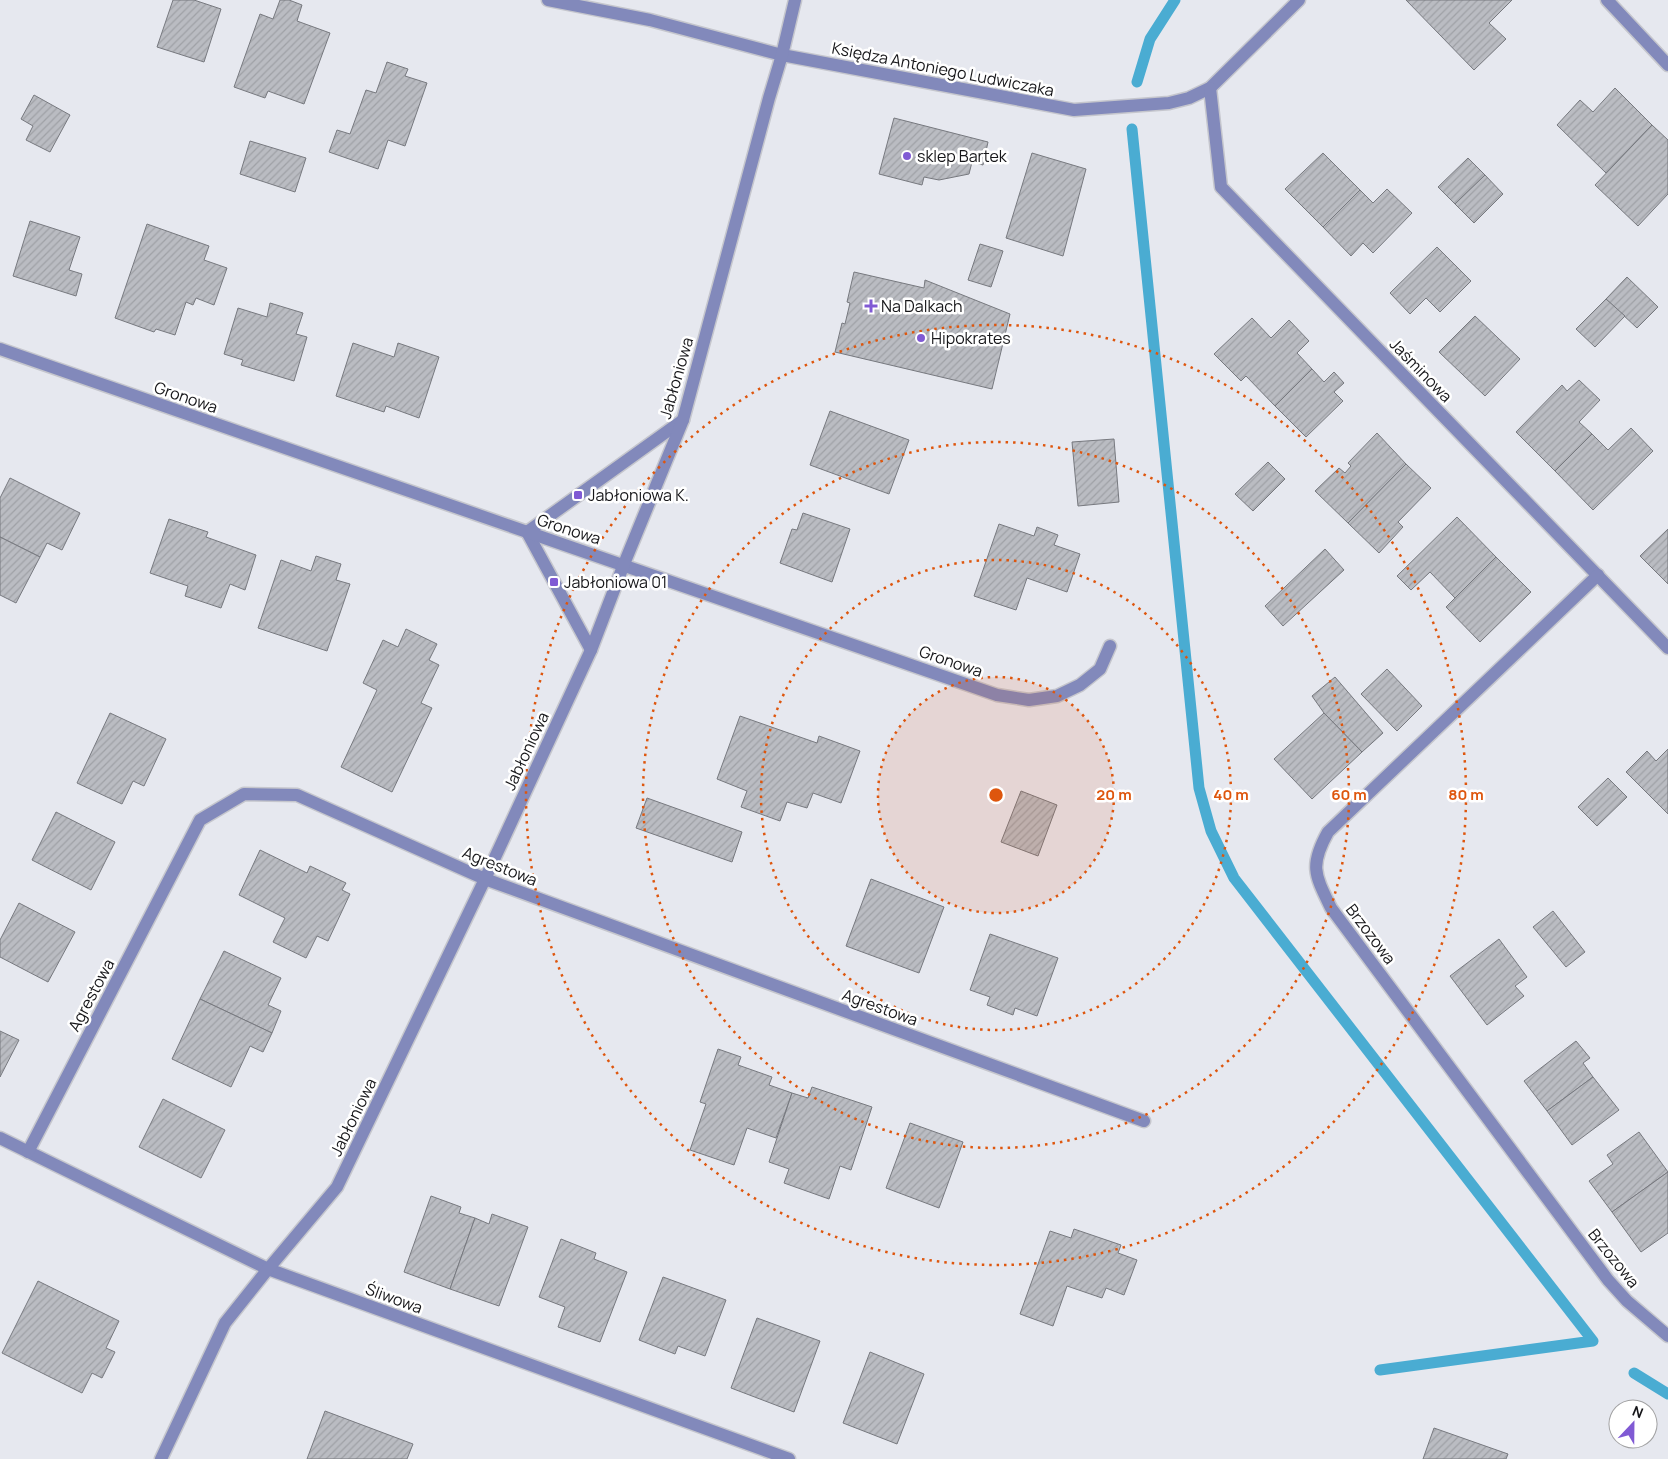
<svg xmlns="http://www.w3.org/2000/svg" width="1668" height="1459" viewBox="0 0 1668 1459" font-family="Manrope,sans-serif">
  <defs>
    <pattern id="building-hatch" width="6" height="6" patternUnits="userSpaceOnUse" patternTransform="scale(1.25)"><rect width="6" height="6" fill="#babcc2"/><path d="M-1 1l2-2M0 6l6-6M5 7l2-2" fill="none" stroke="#9fa1a6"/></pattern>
  </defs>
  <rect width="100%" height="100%" fill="#e6e8ef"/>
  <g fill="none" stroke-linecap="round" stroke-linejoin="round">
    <g stroke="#4aacd2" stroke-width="11">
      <polyline points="1137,82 1150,39 1175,0"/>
      <polyline points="1132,129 1199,788 1211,831 1234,878 1593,1341 1380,1370"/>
      <polyline points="1634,1373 1668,1394"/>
    </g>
  </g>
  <g fill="url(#building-hatch)" stroke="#77797f">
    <polygon points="173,0 194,0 221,9 204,62 157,47"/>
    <polygon points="280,0 289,0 302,5 297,21 330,33 304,104 268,91 265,98 234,87 260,14 273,19"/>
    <polygon points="1406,0 1512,0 1489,23 1506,39 1474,70"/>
    <polygon points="387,62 408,69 405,76 427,83 405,146 388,140 378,169 329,152 337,130 350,134 366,90 376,93"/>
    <polygon points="1615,88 1652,125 1606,173 1557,125 1580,100 1593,112"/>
    <polygon points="34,95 70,115 50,152 26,140 33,126 21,119"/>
    <polygon points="894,118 988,142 983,165 972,162 969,174 939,180 924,177 922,185 879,174"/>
    <polygon points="1652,125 1668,140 1668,194 1638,226 1595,185"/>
    <polygon points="250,141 306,158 295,192 240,174"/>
    <polygon points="1032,153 1086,169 1063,256 1006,238"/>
    <polygon points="1323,153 1360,190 1323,227 1285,189"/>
    <polygon points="1468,158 1485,175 1455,204 1438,187"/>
    <polygon points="1485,175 1503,194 1474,223 1455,204"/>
    <polygon points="1387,189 1412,213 1373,253 1363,243 1351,256 1323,227 1360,190 1373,203"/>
    <polygon points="30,221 80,237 69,270 82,274 76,296 13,276"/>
    <polygon points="147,224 209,246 204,260 227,268 214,305 196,298 193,305 186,302 175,335 156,329 154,332 115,318"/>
    <polygon points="980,244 1003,251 991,287 968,280"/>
    <polygon points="1437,247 1471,281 1440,312 1426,298 1410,314 1390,293"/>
    <polygon points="854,272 924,288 925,280 1010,314 992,389 835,352 842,323 845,324 850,303 847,302"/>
    <polygon points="1627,277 1658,307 1637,328 1606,299"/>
    <polygon points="1606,299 1625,316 1595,347 1576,329"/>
    <polygon points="270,303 303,313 296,334 307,337 294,381 241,365 243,360 224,354 238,308 267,317"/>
    <polygon points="1475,316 1520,359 1485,396 1439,352"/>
    <polygon points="1252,318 1271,338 1289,320 1309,341 1297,353 1312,369 1275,406 1246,376 1241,381 1214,354"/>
    <polygon points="353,343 394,357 398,343 439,357 419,418 386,406 384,412 336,396"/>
    <polygon points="1312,369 1324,382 1334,372 1344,383 1334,392 1343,401 1306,437 1275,406"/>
    <polygon points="1579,380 1600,400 1579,422 1592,434 1555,471 1516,432 1562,385 1567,391"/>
    <polygon points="830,411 909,440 889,494 810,465"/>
    <polygon points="1631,428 1653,451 1593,510 1555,471 1592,434 1608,450"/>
    <polygon points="1377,433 1406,464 1348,523 1315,491 1339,468 1345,473 1351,466 1348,463"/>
    <polygon points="1114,439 1119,502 1078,506 1072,442"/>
    <polygon points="1268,462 1285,479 1253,511 1235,494"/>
    <polygon points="1406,464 1431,488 1398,522 1403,527 1379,553 1348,523"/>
    <polygon points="10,478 80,513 62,550 47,543 40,557 0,537 0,498"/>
    <polygon points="803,513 850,529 832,582 780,563 792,529 797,530"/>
    <polygon points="1457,517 1496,557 1455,598 1430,572 1411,590 1397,576"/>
    <polygon points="169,519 208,532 206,537 256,555 245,590 230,584 221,608 185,596 188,586 150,573"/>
    <polygon points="999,524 1034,536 1037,527 1058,535 1054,545 1080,554 1067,592 1027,578 1016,610 974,596"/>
    <polygon points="1668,529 1668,584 1640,556"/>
    <polygon points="0,537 40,557 16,603 0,595"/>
    <polygon points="1325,549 1344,570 1283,626 1265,606"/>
    <polygon points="316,556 341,564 336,580 350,584 327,651 258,628 281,560 311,571"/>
    <polygon points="1496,557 1531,592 1480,642 1446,607"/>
    <polygon points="406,629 437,644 429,660 439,665 421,703 432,708 392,792 341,767 377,690 363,683 383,640 398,647"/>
    <polygon points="1387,669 1422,706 1397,731 1361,694"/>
    <polygon points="1335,677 1383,733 1362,752 1324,713 1312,696"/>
    <polygon points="110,713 166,739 144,786 133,781 122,804 77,783"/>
    <polygon points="1324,713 1362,752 1312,799 1274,759"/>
    <polygon points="740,716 817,743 819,736 860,751 841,803 813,793 807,808 787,802 780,821 741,807 747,791 717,779"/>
    <polygon points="1668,749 1668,814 1626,772 1647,751 1656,761"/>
    <polygon points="1608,778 1627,797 1597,826 1578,807"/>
    <polygon points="1021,791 1057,805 1038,856 1001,842"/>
    <polygon points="647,798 742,832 732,862 636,828"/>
    <polygon points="56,812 115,842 91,890 32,860"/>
    <polygon points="260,850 307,873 310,866 346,883 342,890 350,894 328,941 317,936 306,958 273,942 285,918 239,895"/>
    <polygon points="871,879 944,907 919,973 846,946"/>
    <polygon points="19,903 75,932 48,982 0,957 0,940"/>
    <polygon points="1553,911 1585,952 1566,967 1533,927"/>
    <polygon points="990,934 1058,958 1037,1016 1015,1008 1013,1015 987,1005 990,997 970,990"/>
    <polygon points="1499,939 1527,977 1515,986 1524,996 1487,1025 1450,976"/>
    <polygon points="224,951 281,978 268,1005 281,1011 272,1033 200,999"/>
    <polygon points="200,999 272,1033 263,1052 250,1046 231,1087 172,1059"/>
    <polygon points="0,1031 19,1040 0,1077"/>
    <polygon points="1576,1041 1590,1058 1583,1063 1593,1077 1547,1111 1524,1081"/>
    <polygon points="718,1049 741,1057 738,1065 772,1077 769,1085 792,1093 776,1138 747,1128 734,1165 690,1150 706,1104 700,1102"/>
    <polygon points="1593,1077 1619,1110 1572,1145 1547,1111"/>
    <polygon points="812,1087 872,1107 851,1170 840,1166 829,1199 784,1183 789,1169 769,1162 792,1093 808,1098"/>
    <polygon points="163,1099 225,1130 201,1178 139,1147"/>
    <polygon points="910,1123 963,1142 939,1208 886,1188"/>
    <polygon points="1639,1132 1668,1172 1612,1212 1589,1181 1613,1164 1607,1155"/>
    <polygon points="1668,1172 1668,1233 1641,1252 1612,1212"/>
    <polygon points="431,1196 461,1207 459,1213 475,1218 450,1289 404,1272"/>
    <polygon points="492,1214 528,1227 499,1306 450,1289 475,1218 489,1224"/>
    <polygon points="1074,1229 1121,1245 1118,1253 1137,1260 1124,1295 1106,1288 1102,1298 1067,1286 1053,1326 1020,1314 1050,1231 1071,1238"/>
    <polygon points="561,1239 596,1253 594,1259 627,1272 600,1342 558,1327 565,1307 539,1297"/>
    <polygon points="663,1277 726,1300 705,1356 678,1346 675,1354 639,1340"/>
    <polygon points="38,1281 119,1321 106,1348 115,1352 102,1378 92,1373 82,1393 2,1353"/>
    <polygon points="757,1318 820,1341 794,1412 731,1388"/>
    <polygon points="870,1352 924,1374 897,1444 843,1423"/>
    <polygon points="325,1411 413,1444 407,1459 307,1459"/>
    <polygon points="1434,1428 1508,1454 1506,1459 1423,1459"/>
  </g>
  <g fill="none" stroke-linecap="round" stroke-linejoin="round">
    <g stroke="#c5c6cd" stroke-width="15">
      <polyline id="lane" points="591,650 527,532 683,420"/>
    </g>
    <g stroke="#c5c6cd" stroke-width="15">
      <g id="street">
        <polyline points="548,0 650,20 782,55 1074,110 1169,103 1189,98 1210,88 1299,0"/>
        <polyline points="1607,0 1668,65"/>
        <polyline points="1210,88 1221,187 1668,648"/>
        <polyline points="0,349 997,695 1029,700 1057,696 1080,685 1100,669 1110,646"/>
        <path d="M1598,575L1328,832C1309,866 1315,875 1331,908L1608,1280L1627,1301L1668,1336"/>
        <polyline points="0,1138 268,1269 789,1459"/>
        <polyline points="28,1152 200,820 244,794 297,795 485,879 1144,1121"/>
        <polyline points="161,1459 225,1323 268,1269 337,1187 485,879 591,650 624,564 683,420 769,98 782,55 795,0"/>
      </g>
    </g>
    <use href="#lane" stroke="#8289bb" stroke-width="12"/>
    <use href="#street" stroke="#8289bb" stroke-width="12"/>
  </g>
  <circle cx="996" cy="795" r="118" fill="#de560d" fill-opacity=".12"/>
  <g fill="none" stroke="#de560d" stroke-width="2.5" stroke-dasharray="2.5 5">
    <circle cx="996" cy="795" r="118"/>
    <circle cx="996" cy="795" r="235"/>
    <circle cx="996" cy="795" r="353"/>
    <circle cx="996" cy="795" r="470"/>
  </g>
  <g fill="#805ad4" stroke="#fff" stroke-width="2">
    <circle cx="907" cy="156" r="5"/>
    <path d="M868.5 298.5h5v5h5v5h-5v5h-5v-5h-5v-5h5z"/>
    <circle cx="921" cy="338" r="5"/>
    <rect x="573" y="490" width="10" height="10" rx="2.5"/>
    <rect x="549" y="577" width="10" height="10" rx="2.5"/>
  </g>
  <g text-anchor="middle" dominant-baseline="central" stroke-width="5" stroke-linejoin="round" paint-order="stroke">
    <g font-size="16" fill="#161619" stroke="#fff">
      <text transform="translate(943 69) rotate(11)">Księdza Antoniego Ludwiczaka</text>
      <text transform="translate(1421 370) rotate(46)">Jaśminowa</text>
      <text transform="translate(676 378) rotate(-74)">Jabłoniowa</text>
      <text transform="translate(186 397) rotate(19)">Gronowa</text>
      <text transform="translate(569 529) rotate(18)">Gronowa</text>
      <text transform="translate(951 661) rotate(19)">Gronowa</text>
      <text transform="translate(526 751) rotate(-65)">Jabłoniowa</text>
      <text transform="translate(500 866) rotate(22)">Agrestowa</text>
      <text transform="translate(1371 934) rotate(53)">Brzozowa</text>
      <text transform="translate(91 995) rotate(-62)">Agrestowa</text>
      <text transform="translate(880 1007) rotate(20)">Agrestowa</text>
      <text transform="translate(353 1117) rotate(-64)">Jabłoniowa</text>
      <text transform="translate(1614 1258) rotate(51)">Brzozowa</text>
      <text transform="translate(394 1298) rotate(20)">Śliwowa</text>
    </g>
    <g font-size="16" fill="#161619" stroke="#fff" text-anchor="start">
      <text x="917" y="156">sklep Bartek</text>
      <text x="881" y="306">Na Dalkach</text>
      <text x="931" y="338">Hipokrates</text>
      <text x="588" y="495">Jabłoniowa K.</text>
      <text x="564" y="582">Jabłoniowa 01</text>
    </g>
  </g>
  <circle cx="996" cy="795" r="8" fill="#de560d" stroke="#fff" stroke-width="2.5"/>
  <g font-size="15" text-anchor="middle" font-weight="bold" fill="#de560d" stroke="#fff" stroke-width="5" stroke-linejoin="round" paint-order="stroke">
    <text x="1114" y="800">20 m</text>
    <text x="1231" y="800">40 m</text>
    <text x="1349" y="800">60 m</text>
    <text x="1466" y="800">80 m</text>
  </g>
  <g transform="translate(1633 1424) rotate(22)"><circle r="24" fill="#ffffff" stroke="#a2a2a3"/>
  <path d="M0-4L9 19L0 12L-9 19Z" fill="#805ad4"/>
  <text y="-8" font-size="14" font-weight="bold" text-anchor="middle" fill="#161619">N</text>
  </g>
</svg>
